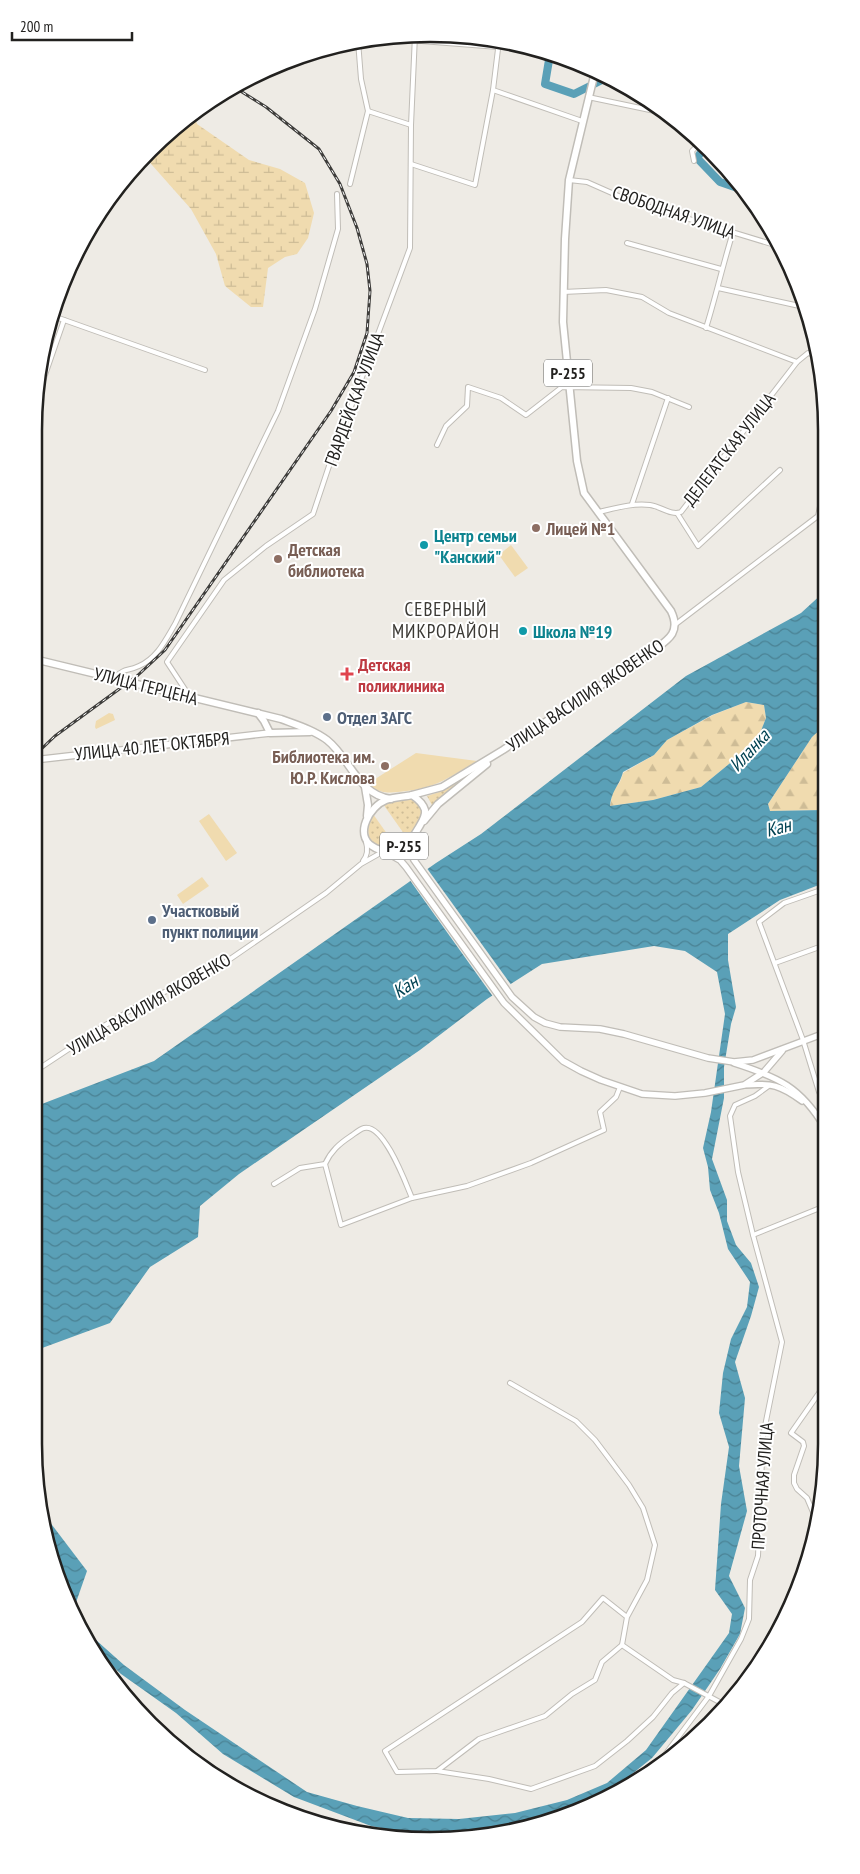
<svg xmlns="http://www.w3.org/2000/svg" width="860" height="1874" viewBox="0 0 860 1874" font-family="'PT Sans Narrow',sans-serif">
  <defs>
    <pattern id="grass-dots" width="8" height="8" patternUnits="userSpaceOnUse" patternTransform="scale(1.25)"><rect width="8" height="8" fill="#f0dbaf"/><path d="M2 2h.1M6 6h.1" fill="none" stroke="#cebc96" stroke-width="1.8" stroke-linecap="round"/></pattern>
    <pattern id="forest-firs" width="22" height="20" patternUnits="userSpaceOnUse" patternTransform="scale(1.25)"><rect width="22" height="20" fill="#f0dbaf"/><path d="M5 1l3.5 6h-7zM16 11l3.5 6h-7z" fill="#cebc96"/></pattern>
    <pattern id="wetland-marsh" width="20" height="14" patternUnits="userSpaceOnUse" patternTransform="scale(1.25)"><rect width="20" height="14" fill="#f0dbaf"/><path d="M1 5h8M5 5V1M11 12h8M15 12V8" fill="none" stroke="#cebc96"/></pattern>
    <pattern id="water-waves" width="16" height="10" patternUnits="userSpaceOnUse" patternTransform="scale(1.25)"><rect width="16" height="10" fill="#5aa0b7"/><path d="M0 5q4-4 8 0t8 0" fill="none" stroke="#4a8294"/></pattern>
  </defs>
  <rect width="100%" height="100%" fill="#eeebe5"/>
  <g fill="url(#grass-dots)">
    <polygon points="489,760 433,807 427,796 439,792"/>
    <polygon points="411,799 421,807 422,817 407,838 383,804"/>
    <path d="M373,814L395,845C370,850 362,836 373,814Z"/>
  </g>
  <g fill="url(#forest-firs)">
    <polygon points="746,702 764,705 766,718 757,741 701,787 653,800 610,806 613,790 620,782 623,773 654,755 667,740 713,715"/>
    <polygon points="824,726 824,810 770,811 768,804 812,737"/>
  </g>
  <polygon fill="url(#wetland-marsh)" points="194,113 197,124 249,160 280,169 305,183 314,213 308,238 297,254 285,257 268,268 263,307 251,307 225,286 216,254 191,209 144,156 150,150"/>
  <g fill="#f0dbaf">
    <polygon points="511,545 528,568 515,577 499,555"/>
    <polygon points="109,713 113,714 115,720 96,729 95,727 96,721"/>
    <path d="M416,753L477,761C447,779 434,789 398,792C389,793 380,793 372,787V781Z"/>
    <polygon points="209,814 237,853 226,861 199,821"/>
    <polygon points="202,877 209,886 183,904 177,895"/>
  </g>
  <g fill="url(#water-waves)" fill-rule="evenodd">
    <path d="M824,592V726L812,737L768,804L770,811L824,810V883L780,900L728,934V960L736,1007L731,1024L724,1067V1098L712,1159L727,1200V1221L736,1245L751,1263L759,1287L751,1316L735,1362L745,1398L739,1466L747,1511L729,1576L745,1608L740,1634L720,1669L692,1710L652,1758L612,1790L572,1808L518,1825L479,1834L407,1833L371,1826L294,1797L223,1754L176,1713L121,1674L88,1644L78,1624L124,1665L185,1710L307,1792L357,1806L408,1818L459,1819L515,1813L567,1800L607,1783L646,1750L729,1633L732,1614L715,1590L721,1504L729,1447L719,1413L723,1373L731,1339L747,1307L750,1282L728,1249L719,1213L710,1190L708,1167L703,1148L711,1112L725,1014L717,972L685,951L654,946L542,964L487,999L420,1050L239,1174L200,1206L198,1237L150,1267L110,1323L34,1351V1107L154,1061L436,863L481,834L686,676L801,613ZM746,702L764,705L766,718L757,741L701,787L653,800L610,806C612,789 619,787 623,772L654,755L667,740L712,715Z"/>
    <polygon points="46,1517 87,1571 73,1611 55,1572"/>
  </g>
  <polygon fill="#eeebe5" points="426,867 512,986 494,998 409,879"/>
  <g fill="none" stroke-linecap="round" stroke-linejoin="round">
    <g stroke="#5aa0b7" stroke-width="8">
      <polyline points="550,54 545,84 574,94 606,78"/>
      <polyline points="704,148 697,158 720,182 746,191"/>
    </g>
    <g stroke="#c0bdb7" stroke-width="6">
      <g id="minor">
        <polyline points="383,38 498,47"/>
        <polyline points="499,41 493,90 582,121"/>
        <polyline points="588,97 669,114"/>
        <polyline points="368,111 411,125"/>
        <polyline points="694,161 692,151 699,144"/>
        <polyline points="411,164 475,185 493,90"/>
        <polyline points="569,180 587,182 630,201 778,246"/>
        <polyline points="350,184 368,111 361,79 358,41"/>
        <polyline points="627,243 721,269"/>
        <polyline points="718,288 804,307"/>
        <polyline points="563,292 606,290 642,297 669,313 797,362"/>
        <polyline points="53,316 205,370"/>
        <path d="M706,328C716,296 723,264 733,232"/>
        <polyline points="37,398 64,320"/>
        <polyline points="437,445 446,426 467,406 468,387 501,398 526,415 562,387 631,388 652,392 689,407"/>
        <polyline points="632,504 668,398"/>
        <path d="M599,512C616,508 632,503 650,505C660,506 671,516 681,512L797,362L808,353L817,355"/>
        <polyline points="677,513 698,546 780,470"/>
        <polyline points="676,624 818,516 823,492"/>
        <path d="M114,678C126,667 126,672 139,666C157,658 165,641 175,624L278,411L315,309L338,229L337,194"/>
        <polyline points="190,697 167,662 224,580 266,546 313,514 330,463 410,248 411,125 415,35"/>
        <path d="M363,861C368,855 368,849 366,842"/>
        <polyline points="775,963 825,945"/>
        <polyline points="34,1072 102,1027 155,996 198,978 220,966 326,893 361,864 384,851"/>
        <polyline points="819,1092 803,1040 759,922 784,903 824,889"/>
        <path d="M325,1164C331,1151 339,1144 351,1136C354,1134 360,1129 364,1128C384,1123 406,1184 412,1198"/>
        <polyline points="274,1184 300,1168 325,1164 341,1225 412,1198 467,1186 531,1163 604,1130 600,1112 616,1097 620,1087"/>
        <polyline points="753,1235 825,1206"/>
        <polyline points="510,1383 576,1421 595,1440 629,1485 643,1508 655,1545 647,1580 627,1617 622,1645 602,1662 595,1680 572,1694 545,1716 479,1739 437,1771 397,1772 385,1751 582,1622 603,1598 627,1617"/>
        <polyline points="818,1524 807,1498 797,1489 794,1483 794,1475 804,1446 803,1442 791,1433 826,1383"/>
        <polyline points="622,1645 673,1680 684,1683 727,1706"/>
        <polyline points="651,1768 661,1760 709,1696 741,1639 749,1619 750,1580 758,1556 763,1436 782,1342 753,1235 738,1172 730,1116 735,1105 755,1096 770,1085"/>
        <polyline points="437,1771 489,1779 531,1789 595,1766 627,1741 653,1717 672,1693 684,1683"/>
        <polyline points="298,1812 331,1824"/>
      </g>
    </g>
    <g stroke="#c0bdb7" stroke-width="8">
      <g id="tertiary">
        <path d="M734,1063C778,1077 801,1087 825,1128"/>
        <path d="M745,1085C772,1083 780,1085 802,1101"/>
      </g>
    </g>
    <g stroke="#c0bdb7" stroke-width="8">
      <g id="secondary">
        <polyline points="34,760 270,733"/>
        <path d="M414,836C411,846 409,851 414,860L512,997L534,1017L545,1023L560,1027L600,1029L624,1034L708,1058L734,1062L753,1060L825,1033"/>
        <polyline points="384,851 400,860 406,867 504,1003 563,1061 581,1071 601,1080 642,1094 675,1096 705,1093 744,1085 764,1072 782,1051"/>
      </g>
    </g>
    <g stroke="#c0bdb7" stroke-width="9">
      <g id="primary">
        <path d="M34,659L281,719C297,725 314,730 327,740C350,758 358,795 391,799"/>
        <polyline points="258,713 264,721 270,733 310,732"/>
        <polyline points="365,787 368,805 367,816"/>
        <path d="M412,795L442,787L503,750L650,653C666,641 682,634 671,611L584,493L577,461L563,322L565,239L569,180L595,72"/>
        <path d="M412,795C418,799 423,803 425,810C426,816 422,822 419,827C410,844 391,859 372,846C354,834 370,806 386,800C394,797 404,797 412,795Z"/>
        <polyline points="424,821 438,804 487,764"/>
      </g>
    </g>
    <use href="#minor" stroke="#fff" stroke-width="4"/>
    <use href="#tertiary" stroke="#fff" stroke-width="5"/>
    <use href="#secondary" stroke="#fff" stroke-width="5.5"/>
    <use href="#primary" stroke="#fff" stroke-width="6"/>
    <g stroke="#3e3d3b" stroke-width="3">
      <polyline id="rail" points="34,756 55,736 137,676 165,650 331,411 354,372 367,333 370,291 367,264 357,228 340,184 319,149 266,107 234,87"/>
    </g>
    <use href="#rail" stroke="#fff" stroke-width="1" stroke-dasharray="4" stroke-linecap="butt"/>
  </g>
  <g fill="#8d6e63" stroke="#fff" stroke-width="2">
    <circle cx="536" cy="528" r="5"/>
    <circle cx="278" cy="559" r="5"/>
    <circle cx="385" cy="766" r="5"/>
  </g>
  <g fill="#0f9aa8" stroke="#fff" stroke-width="2">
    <circle cx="424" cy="545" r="5"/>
    <circle cx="523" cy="631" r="5"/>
  </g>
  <path fill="#e0444e" stroke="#fff" stroke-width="2" d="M344.5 666.5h5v5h5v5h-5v5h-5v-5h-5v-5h5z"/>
  <g fill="#5c6f8a" stroke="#fff" stroke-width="2">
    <circle cx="327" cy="717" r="5"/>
    <circle cx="152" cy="920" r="5"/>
  </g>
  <g text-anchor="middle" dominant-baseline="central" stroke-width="4" stroke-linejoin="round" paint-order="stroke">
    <g fill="#fff" stroke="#646462" stroke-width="1">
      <rect x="544" y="359.5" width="48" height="27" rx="4"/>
      <rect x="380" y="832.5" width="48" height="27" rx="4"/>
    </g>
    <g font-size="16" font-weight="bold" fill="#22211f">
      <text x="568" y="373">Р-255</text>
      <text x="404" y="846">Р-255</text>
    </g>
    <g font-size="18" fill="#22211f" stroke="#fff">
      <text transform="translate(674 212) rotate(19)">СВОБОДНАЯ УЛИЦА</text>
      <text transform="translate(354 399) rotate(-70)">ГВАРДЕЙСКАЯ УЛИЦА</text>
      <text transform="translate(729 449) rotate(-52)">ДЕЛЕГАТСКАЯ УЛИЦА</text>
      <text transform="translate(146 686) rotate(14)">УЛИЦА ГЕРЦЕНА</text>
      <text transform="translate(585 695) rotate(-34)">УЛИЦА ВАСИЛИЯ ЯКОВЕНКО</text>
      <text transform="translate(152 746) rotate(-6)">УЛИЦА 40 ЛЕТ ОКТЯБРЯ</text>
      <text transform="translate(149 1004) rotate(-30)">УЛИЦА ВАСИЛИЯ ЯКОВЕНКО</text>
      <text transform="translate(762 1486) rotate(-86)">ПРОТОЧНАЯ УЛИЦА</text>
    </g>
    <g font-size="18" font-weight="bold" fill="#785e54" stroke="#fff" text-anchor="start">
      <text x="546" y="528">Лицей №1</text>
      <text x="288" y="549">Детская<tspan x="288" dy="21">библиотека</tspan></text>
      <text x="375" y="756" text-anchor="end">Библиотека им.<tspan x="375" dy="21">Ю.Р. Кислова</tspan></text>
    </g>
    <g font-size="18" font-weight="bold" fill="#0d838f" stroke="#fff" text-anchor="start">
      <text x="434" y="535">Центр семьи<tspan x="434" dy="21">"Канский"</tspan></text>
      <text x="533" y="631">Школа №19</text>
    </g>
    <g font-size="18" font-weight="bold" fill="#be3a42" stroke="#fff" text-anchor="start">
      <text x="358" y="664">Детская<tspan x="358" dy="21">поликлиника</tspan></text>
    </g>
    <g font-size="18" font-weight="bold" fill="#4e5e75" stroke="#fff" text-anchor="start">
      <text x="337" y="717">Отдел ЗАГС</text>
      <text x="162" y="910">Участковый<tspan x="162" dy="21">пункт полиции</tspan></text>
    </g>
    <g font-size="19" letter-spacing="1" fill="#3b3934" stroke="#fff">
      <text x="446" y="609">СЕВЕРНЫЙ<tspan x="446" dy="22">МИКРОРАЙОН</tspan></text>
    </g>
    <g font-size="19" font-style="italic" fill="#004151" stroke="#fff">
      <text transform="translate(749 750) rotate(-47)">Иланка</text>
      <text transform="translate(778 827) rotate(-15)">Кан</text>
      <text transform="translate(405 986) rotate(-33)">Кан</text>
    </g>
  </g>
  <path d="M0 0H860V1874H0ZM430 42H430A388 388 0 0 1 818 430V1444A388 388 0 0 1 430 1832H430A388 388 0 0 1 42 1444V430A388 388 0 0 1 430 42Z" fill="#fff" fill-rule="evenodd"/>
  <path fill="none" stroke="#22211f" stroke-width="2.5" d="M430 42H430A388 388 0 0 1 818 430V1444A388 388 0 0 1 430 1832H430A388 388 0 0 1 42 1444V430A388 388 0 0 1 430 42Z"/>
  <path d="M12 32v8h120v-8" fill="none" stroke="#22211f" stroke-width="2.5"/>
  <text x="20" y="32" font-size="15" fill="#22211f" stroke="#ffffff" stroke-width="4" paint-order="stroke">200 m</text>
</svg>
